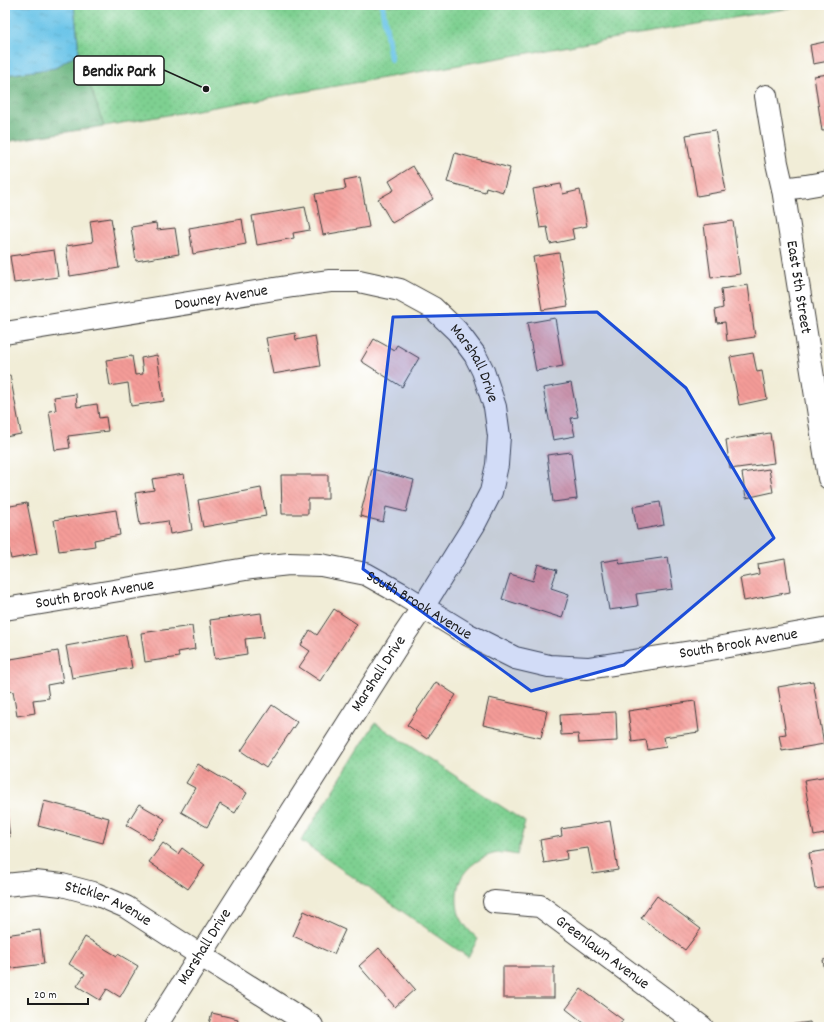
<svg xmlns="http://www.w3.org/2000/svg" width="834" height="1032" viewBox="0 0 834 1032" font-family="Dekko,sans-serif">
  <defs>
    <pattern id="forest-crowns" width="20" height="18" patternUnits="userSpaceOnUse"><rect width="20" height="18" fill="#66b27b"/><path d="M2 6a3 3 0 1 1 6 0M12 15a3 3 0 1 1 6 0" fill="none" stroke="#539064"/></pattern>
    <pattern id="park-dots" width="8" height="8" patternUnits="userSpaceOnUse"><rect width="8" height="8" fill="#7ed091"/><path d="M2 2h.1M6 6h.1" fill="none" stroke="#6cb27c" stroke-width="1.8" stroke-linecap="round"/></pattern>
    <pattern id="water-ripples" width="26" height="14" patternUnits="userSpaceOnUse"><rect width="26" height="14" fill="#6ac4e8"/><path d="M2 4q2-2 4 0t4 0M15 11q2-2 4 0t4 0" fill="none" stroke="#5ba8c6"/></pattern>
    <pattern id="building-back-hatch" width="6" height="6" patternUnits="userSpaceOnUse"><rect width="6" height="6" fill="#f49b98"/><path d="M-1 5l2 2M0 0l6 6M5-1l2 2" fill="none" stroke="#d18582"/></pattern>
  </defs>
  <rect width="100%" height="100%" fill="#fff"/>
  <filter id="ink" filterUnits="userSpaceOnUse"><feTurbulence type="fractalNoise" baseFrequency=".025" numOctaves="2"/><feDisplacementMap in="SourceGraphic" scale="8" xChannelSelector="R" yChannelSelector="G"/><feConvolveMatrix kernelMatrix="1 2 1 2 8 2 1 2 1" color-interpolation-filters="sRGB"/></filter>
  <filter id="wash" filterUnits="userSpaceOnUse"><feTurbulence type="fractalNoise" baseFrequency=".012" numOctaves="4" result="noise"/><feDisplacementMap in="SourceGraphic" scale="16" xChannelSelector="R" yChannelSelector="G"/><feGaussianBlur stdDeviation="0.9" result="paint"/><feColorMatrix in="noise" values="0 0 0 0 0 0 0 0 0 0 0 0 0 0 0 0 0 1.4 0 .05"/><feComposite in="paint" operator="in"/></filter>
  <g filter="url(#wash)">
    <rect width="100%" height="100%" fill="#f1edd7"/>
    <polygon fill="url(#forest-crowns)" stroke="#41674c" points="79,52 104,126 5,142 5,75 55,68"/>
    <g fill="url(#park-dots)" stroke="#4d7656">
      <polygon points="74,5 808,5 104,126 79,52"/>
      <path d="M375,723L525,822L517,855C511,854 505,852 499,853C484,854 465,867 460,881C456,890 456,905 459,914C463,924 470,932 478,939L468,957L301,841Z"/>
    </g>
    <polygon fill="url(#water-ripples)" stroke="#437082" points="5,5 74,5 79,52 55,68 5,75"/>
    <g fill="none" stroke-linecap="round" stroke-linejoin="round">
      <polyline stroke="#6ac4e8" stroke-width="6" points="382,5 391,59"/>
    </g>
    <g id="blocks">
      <g fill="url(#building-back-hatch)">
        <polygon points="829,41 829,61 813,64 810,45"/>
        <polygon points="829,74 829,130 822,131 814,76"/>
        <polygon points="715,130 726,191 697,196 686,135"/>
        <polygon points="455,153 510,168 503,192 486,187 485,192 447,182"/>
        <polygon points="413,166 433,199 392,223 378,199 394,190 389,181"/>
        <polygon points="360,177 369,227 323,235 315,194 346,189 344,180"/>
        <polygon points="561,184 563,194 580,190 587,226 572,229 574,239 550,244 547,227 540,228 533,189"/>
        <polygon points="305,207 310,230 293,233 294,238 257,245 252,216"/>
        <polygon points="111,218 119,268 70,276 66,246 93,242 90,221"/>
        <polygon points="242,219 246,244 193,254 189,228"/>
        <polygon points="733,221 740,274 711,278 704,225"/>
        <polygon points="156,223 157,230 175,228 179,254 136,261 131,227"/>
        <polygon points="54,250 58,277 14,283 10,256"/>
        <polygon points="559,253 568,306 542,310 533,257"/>
        <polygon points="748,285 755,337 727,341 725,322 717,323 715,310 723,308 721,289"/>
        <polygon points="555,318 563,366 536,371 527,323"/>
        <polygon points="295,333 296,340 315,336 320,366 273,374 266,338"/>
        <polygon points="374,339 394,350 397,345 419,358 402,387 361,361"/>
        <polygon points="753,353 757,372 762,371 767,399 739,405 730,357"/>
        <polygon points="157,355 164,401 131,406 128,383 110,386 106,360 132,356 135,375 143,374 141,358"/>
        <polygon points="10,375 21,434 5,437 5,376"/>
        <polygon points="571,383 578,417 571,418 575,436 553,440 543,388"/>
        <polygon points="76,394 77,407 97,404 99,418 106,417 108,431 68,436 70,448 55,450 49,411 56,410 54,397"/>
        <polygon points="770,433 774,463 730,469 726,440"/>
        <polygon points="571,452 577,499 553,502 547,455"/>
        <polygon points="372,469 414,480 406,512 386,507 383,522 360,516"/>
        <polygon points="769,469 773,492 746,498 742,473"/>
        <polygon points="184,474 192,530 170,534 168,521 140,525 135,493 154,490 152,479"/>
        <polygon points="281,475 328,475 328,499 308,499 308,514 282,514"/>
        <polygon points="261,488 266,516 203,527 198,500"/>
        <polygon points="660,502 664,525 637,530 633,507"/>
        <polygon points="27,503 37,554 11,559 5,530 5,507"/>
        <polygon points="116,510 120,535 94,540 95,546 59,551 54,520"/>
        <polygon points="668,557 673,589 636,594 638,606 609,610 601,562 619,559 620,564"/>
        <polygon points="785,559 790,592 744,601 740,578 759,574 758,564"/>
        <polygon points="538,564 557,570 551,588 569,594 562,618 502,599 510,574 533,581"/>
        <polygon points="334,609 357,624 320,681 299,667 310,651 301,645 310,630 317,635"/>
        <polygon points="261,613 264,637 245,639 247,654 215,659 210,620"/>
        <polygon points="192,626 195,649 178,652 179,657 145,662 141,633"/>
        <polygon points="126,635 132,668 72,678 66,646"/>
        <polygon points="58,651 63,682 47,685 49,698 33,700 35,713 17,716 13,691 5,692 5,660"/>
        <polygon points="813,681 824,744 782,751 779,735 786,734 778,687"/>
        <polygon points="436,682 456,695 427,739 407,725"/>
        <polygon points="489,698 547,711 541,738 483,725"/>
        <polygon points="695,701 699,732 664,737 666,747 648,750 646,740 632,742 628,711"/>
        <polygon points="272,705 297,722 266,768 241,751"/>
        <polygon points="616,712 617,741 579,743 578,734 561,735 560,715"/>
        <polygon points="198,764 247,793 235,813 220,804 207,827 181,812 195,788 186,783"/>
        <polygon points="828,776 829,833 814,836 804,780"/>
        <polygon points="44,801 109,818 103,843 38,826"/>
        <polygon points="139,804 165,819 152,840 126,825"/>
        <polygon points="6,808 10,837 5,838 5,809"/>
        <polygon points="610,821 618,870 593,874 588,848 566,851 567,859 544,863 540,840 562,836 561,829"/>
        <polygon points="163,843 178,854 182,848 205,865 188,889 149,862"/>
        <polygon points="829,850 829,887 815,889 809,853"/>
        <polygon points="657,896 701,929 685,950 641,918"/>
        <polygon points="304,911 345,930 334,954 293,936"/>
        <polygon points="40,930 44,964 5,969 5,935"/>
        <polygon points="85,937 117,956 118,954 138,966 120,997 107,989 100,1000 77,986 85,974 69,964"/>
        <polygon points="379,948 415,989 395,1007 359,966"/>
        <polygon points="829,959 829,988 828,989 823,960"/>
        <rect x="503" y="967" width="51" height="31"/>
        <polygon points="581,989 623,1020 618,1027 589,1027 566,1009"/>
        <polygon points="212,1013 238,1019 236,1027 208,1027"/>
        <polygon points="810,1022 811,1027 789,1027 788,1025"/>
        <polygon points="407,1023 420,1027 405,1027"/>
      </g>
    </g>
  </g>
  <g filter="url(#ink)">
    <use href="#blocks" fill-opacity="0" stroke="#3c3b38" stroke-width="1"/>
    <g fill="none" stroke-linecap="round" stroke-linejoin="round">
      <g stroke="#3c3b38" stroke-width="24">
        <g id="street">
          <path id="s1" d="M766,96L777,163L783,189L829,478"/>
          <polyline points="783,189 806,186 829,182"/>
          <path id="s2" d="M5,333L293,286L330,281H359L400,290L433,308L457,331L475,355L483,371L495,407L499,436L497,465L491,492L474,525L423,607L404,635L155,1027"/>
          <path id="s3" d="M5,609L252,568L289,564L321,565L366,574L400,593L467,634L515,658L549,666L588,668L717,648L829,628"/>
          <path id="s4" d="M5,885L35,882L62,885L96,894L126,907L200,955L312,1026"/>
          <path id="s5" d="M494,902L540,906L702,1027"/>
        </g>
      </g>
      <use href="#street" stroke="#fff" stroke-width="22"/>
    </g>
  </g>
  <path fill="#1d4ed8" fill-opacity="0.2" stroke="#1d4ed8" stroke-width="3" stroke-linejoin="round" d="M597,312L686,388L774,538L624,665L531,691L363,569L380,429L393,317Z"/>
  <g text-anchor="middle" dominant-baseline="central" stroke-width="3.5" stroke-linejoin="round" paint-order="stroke">
    <g font-size="16" fill="#1c1c1c" stroke="#fff">
      <text stroke="none"><textPath href="#s1" startOffset="194">East 5th Street</textPath></text>
      <text stroke="none"><textPath href="#s2" startOffset="219">Downey Avenue</textPath></text>
      <text stroke="none"><textPath href="#s2" startOffset="508">Marshall Drive</textPath></text>
      <text stroke="none"><textPath href="#s3" startOffset="91">South Brook Avenue</textPath></text>
      <text stroke="none"><textPath href="#s3" startOffset="427">South Brook Avenue</textPath></text>
      <text stroke="none"><textPath href="#s3" startOffset="763">South Brook Avenue</textPath></text>
      <text transform="translate(379 674) rotate(-57)">Marshall Drive</text>
      <text stroke="none"><textPath href="#s4" startOffset="107">Stickler Avenue</textPath></text>
      <text transform="translate(205 947) rotate(-58)">Marshall Drive</text>
      <text stroke="none"><textPath href="#s5" startOffset="124">Greenlawn Avenue</textPath></text>
    </g>
  </g>
  <path fill="none" stroke="#1c1c1c" stroke-width="1.5" d="M206 89L164 70"/>
  <circle fill="#1c1c1c" stroke="#fff" stroke-width="1.5" cx="206" cy="89" r="4"/>
  <rect fill="#fff" stroke="#1c1c1c" stroke-width="1.5" x="74" y="56" width="90" height="29" rx="4"/>
  <g font-size="17" text-anchor="middle" font-weight="bold" fill="#1c1c1c">
    <text x="119" y="76">Bendix Park</text>
  </g>
  <rect width="834" height="1032" fill="none" stroke="#fff" stroke-width="20"/>
  <path d="M28 998v6h60v-6" fill="none" stroke="#1c1c1c" stroke-width="2"/>
  <text x="34" y="998" font-size="12" fill="#1c1c1c" stroke="#ffffff" stroke-width="3" paint-order="stroke">20 m</text>
</svg>
